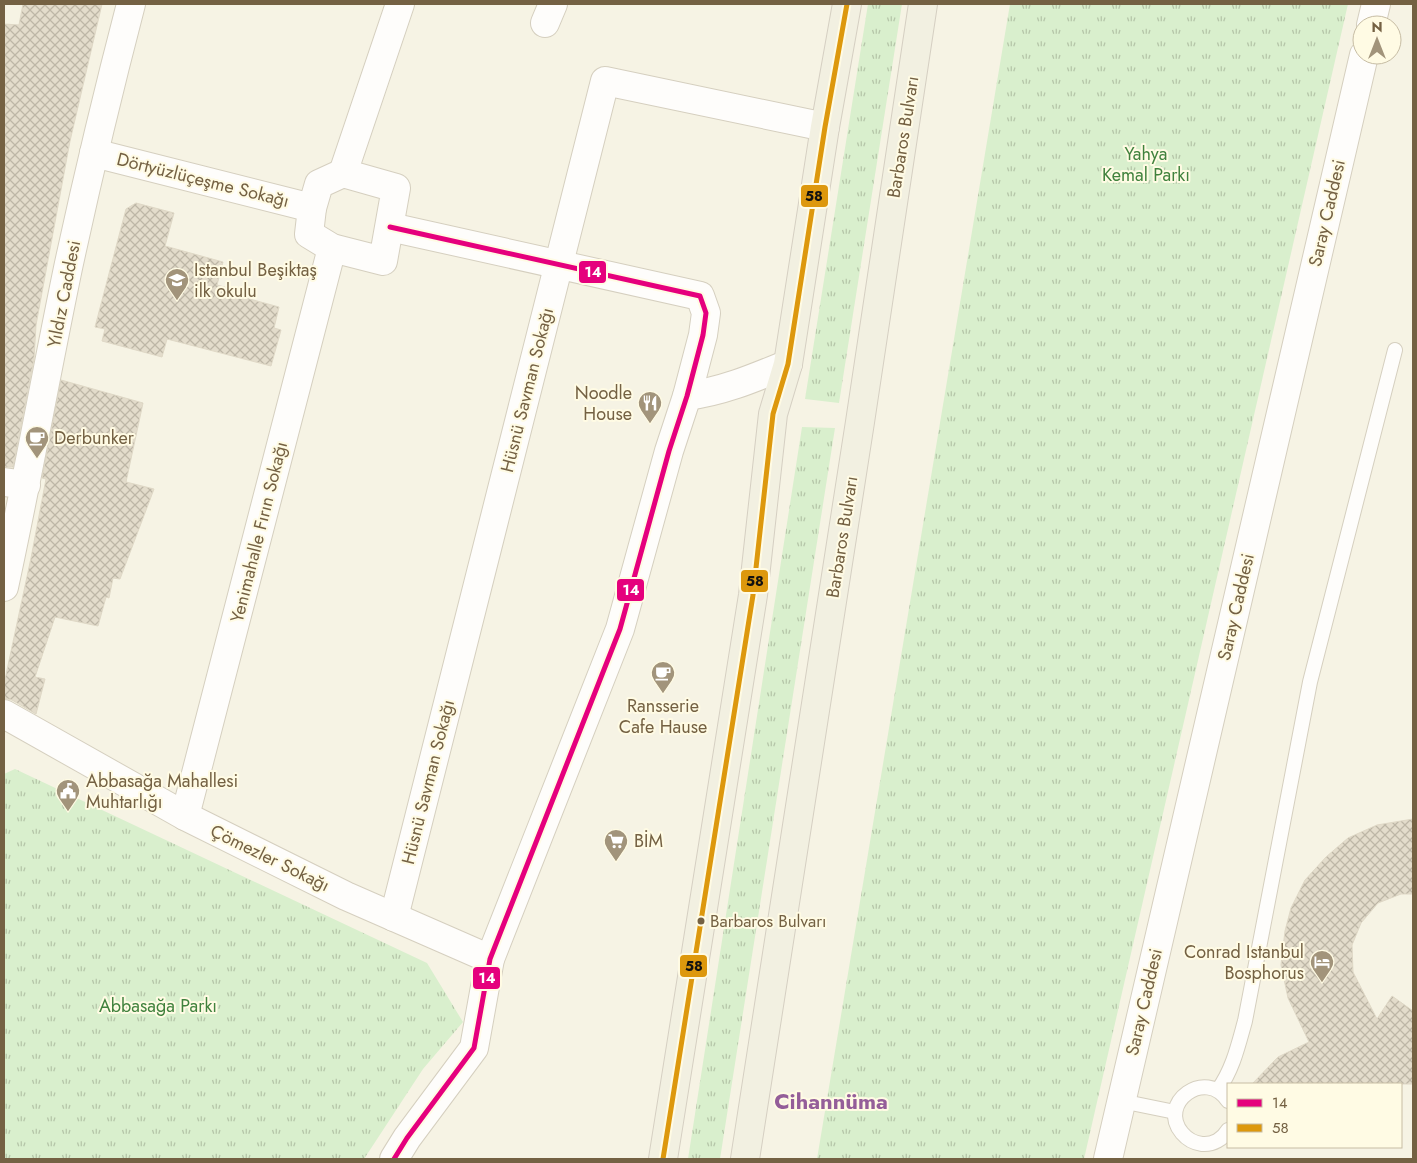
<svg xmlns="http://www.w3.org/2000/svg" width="1417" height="1163" viewBox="0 0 1417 1163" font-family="Jost,sans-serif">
  <defs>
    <pattern id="grass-tufts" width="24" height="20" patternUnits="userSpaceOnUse" patternTransform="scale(1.25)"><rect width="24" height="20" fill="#d9efcd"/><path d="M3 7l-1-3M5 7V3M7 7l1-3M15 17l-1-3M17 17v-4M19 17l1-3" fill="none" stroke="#b5c5a8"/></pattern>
    <pattern id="building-cross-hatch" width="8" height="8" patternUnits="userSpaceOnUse" patternTransform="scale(1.25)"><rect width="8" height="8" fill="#e3dccb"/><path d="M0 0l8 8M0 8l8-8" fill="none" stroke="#bdb6a6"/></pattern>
  </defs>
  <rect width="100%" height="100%" fill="#f6f3e4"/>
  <g fill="url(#grass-tufts)">
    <polygon points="868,4 902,4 839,403 805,399"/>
    <polygon points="1010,4 1348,4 1084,1159 817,1159"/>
    <polygon points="802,427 835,428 720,1159 688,1159"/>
    <polygon points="15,769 427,963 463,1022 423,1069 364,1159 4,1159 4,774"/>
  </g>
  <g fill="url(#building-cross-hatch)" stroke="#dfd8c6">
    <polygon points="23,4 102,4 70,141 36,325 34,359 13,467 4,467 4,24 19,25"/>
    <polygon points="136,203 174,213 165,246 223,262 217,285 247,293 246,298 279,307 274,328 281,330 271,366 167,339 162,357 102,341 105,329 95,327 126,209"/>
    <polygon points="61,380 143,403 126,482 154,489 120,579 113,578 109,598 106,597 98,626 55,617 35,677 45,679 36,714 12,700 4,698 4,684 31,558 46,479 42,478"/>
    <polygon points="1413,819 1413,894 1401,894 1378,903 1361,923 1352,945 1353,972 1377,1019 1392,996 1413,1011 1413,1084 1252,1084 1278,1057 1309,1042 1288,998 1281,965 1285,931 1291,908 1305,880 1326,857 1348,838 1377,825"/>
  </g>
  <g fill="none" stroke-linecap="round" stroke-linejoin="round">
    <g stroke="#d5cfbf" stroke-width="16">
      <g id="service">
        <path d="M1218,1090C1233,1069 1238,1046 1245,1021L1310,682L1395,350"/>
        <polyline points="1121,1101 1175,1112"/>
        <path d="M1228,1101C1206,1067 1157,1103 1182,1133C1187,1139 1194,1143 1202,1144C1213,1145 1223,1139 1228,1130"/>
      </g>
    </g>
    <g stroke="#d5cfbf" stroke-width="30">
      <g id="minor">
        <polyline points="545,23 553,4"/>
        <polyline points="1371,25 1376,4"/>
        <polyline points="94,153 312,208"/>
        <polygon points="343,173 396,188 383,261 332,248 309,234 312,208 319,184"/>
        <polyline points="343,173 400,4"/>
        <polyline points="390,227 700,296 706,313 703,335 687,396 669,451 620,629 490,959 474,1048 407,1138 394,1159"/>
        <path d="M687,396C724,391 754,378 788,364"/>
        <polyline points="4,482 26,485"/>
        <polyline points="4,714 185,816 346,896 490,959"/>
        <polyline points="185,816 332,248"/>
        <polyline points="394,917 605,81 825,127"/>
        <polyline points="1108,1159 1364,55"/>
      </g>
    </g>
    <g stroke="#d5cfbf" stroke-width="30">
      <path id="tertiary" d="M4,587C27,481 46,374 68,268C87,180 108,92 131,4"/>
    </g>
    <g stroke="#d5cfc2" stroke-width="30">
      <g id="primary">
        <polyline points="663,1159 753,595 773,414 788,364 825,127 847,4"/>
        <polyline points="745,1159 860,422 923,4"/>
      </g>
    </g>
    <use href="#service" stroke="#fefdfb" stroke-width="14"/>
    <use href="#minor" stroke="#fefdfb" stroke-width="28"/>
    <use href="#tertiary" stroke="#fefdfb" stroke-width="28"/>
    <use href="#primary" stroke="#f2f0e1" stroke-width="28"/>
    <g stroke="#fffbe4" stroke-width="9">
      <polyline id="bus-1" points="390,227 700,296 706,313 703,335 687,396 669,451 620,629 490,959 474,1048 407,1138 394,1159"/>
    </g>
    <g stroke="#fffbe4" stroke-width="9">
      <polyline id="bus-2" points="663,1159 753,595 773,414 788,364 825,127 847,4"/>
    </g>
    <use href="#bus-1" stroke="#e5007d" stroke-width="5"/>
    <use href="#bus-2" stroke="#dd980d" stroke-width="5"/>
  </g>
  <defs>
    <g id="school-pin" transform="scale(1.25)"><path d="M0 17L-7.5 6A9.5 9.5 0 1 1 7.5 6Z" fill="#a2947b" stroke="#fffbe4"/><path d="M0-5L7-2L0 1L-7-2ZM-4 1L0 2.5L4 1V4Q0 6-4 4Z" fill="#fff"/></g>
    <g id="restaurant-pin" transform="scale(1.25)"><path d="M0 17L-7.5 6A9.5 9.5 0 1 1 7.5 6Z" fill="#a2947b" stroke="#fffbe4"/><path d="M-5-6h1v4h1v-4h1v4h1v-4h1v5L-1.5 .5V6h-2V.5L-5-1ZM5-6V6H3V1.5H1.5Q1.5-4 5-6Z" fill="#fff"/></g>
    <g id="cafe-pin" transform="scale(1.25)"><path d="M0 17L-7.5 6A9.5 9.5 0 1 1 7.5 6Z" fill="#a2947b" stroke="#fffbe4"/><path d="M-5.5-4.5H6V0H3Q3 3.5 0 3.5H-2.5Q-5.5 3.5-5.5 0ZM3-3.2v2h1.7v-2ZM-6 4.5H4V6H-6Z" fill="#fff"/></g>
    <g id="civic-pin" transform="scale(1.25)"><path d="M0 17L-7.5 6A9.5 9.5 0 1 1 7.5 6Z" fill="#a2947b" stroke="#fffbe4"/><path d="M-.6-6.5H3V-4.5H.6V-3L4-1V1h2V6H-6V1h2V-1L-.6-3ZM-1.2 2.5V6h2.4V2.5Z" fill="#fff"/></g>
    <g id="supermarket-pin" transform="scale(1.25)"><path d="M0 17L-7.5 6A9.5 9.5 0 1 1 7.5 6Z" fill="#a2947b" stroke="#fffbe4"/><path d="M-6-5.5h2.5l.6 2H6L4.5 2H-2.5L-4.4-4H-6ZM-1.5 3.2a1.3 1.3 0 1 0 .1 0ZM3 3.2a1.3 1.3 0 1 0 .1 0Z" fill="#fff"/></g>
    <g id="hotel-pin" transform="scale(1.25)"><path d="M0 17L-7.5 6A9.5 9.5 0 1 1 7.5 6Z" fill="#a2947b" stroke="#fffbe4"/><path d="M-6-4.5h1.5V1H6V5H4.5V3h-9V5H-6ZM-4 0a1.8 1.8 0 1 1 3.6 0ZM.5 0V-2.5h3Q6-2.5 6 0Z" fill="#fff"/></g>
  </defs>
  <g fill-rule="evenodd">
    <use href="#school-pin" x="177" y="280"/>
    <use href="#restaurant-pin" x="650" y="403"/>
    <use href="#cafe-pin" x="37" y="438"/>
    <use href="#cafe-pin" x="663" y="673"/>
    <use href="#civic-pin" x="68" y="791"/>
    <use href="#supermarket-pin" x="616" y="841"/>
    <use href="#hotel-pin" x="1322" y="962"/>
  </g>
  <circle fill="#746143" stroke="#fffbe4" stroke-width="2" cx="701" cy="921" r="4.5"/>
  <g text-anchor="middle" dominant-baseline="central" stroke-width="4" stroke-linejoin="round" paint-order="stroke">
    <g font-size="17" fill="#746143" stroke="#fffbe4" text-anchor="start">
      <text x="710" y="921">Barbaros Bulvarı</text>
    </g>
    <g font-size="18" fill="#746143" stroke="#fffbe4">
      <text transform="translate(903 137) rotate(-81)">Barbaros Bulvarı</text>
      <text transform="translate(203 180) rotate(14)">Dörtyüzlüçeşme Sokağı</text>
      <text transform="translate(1327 213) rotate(-77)">Saray Caddesi</text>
      <text transform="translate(64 294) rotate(-79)">Yıldız Caddesi</text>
      <text transform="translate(527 390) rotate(-76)">Hüsnü Savman Sokağı</text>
      <text transform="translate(259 532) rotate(-76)">Yenimahalle Fırın Sokağı</text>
      <text transform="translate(842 537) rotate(-81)">Barbaros Bulvarı</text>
      <text transform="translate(1236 607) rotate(-77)">Saray Caddesi</text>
      <text transform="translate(428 782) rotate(-76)">Hüsnü Savman Sokağı</text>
      <text transform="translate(270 858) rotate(26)">Çömezler Sokağı</text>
      <text transform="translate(1144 1002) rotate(-77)">Saray Caddesi</text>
    </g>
    <g font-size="18" fill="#40823d" stroke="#fffbe4">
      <text x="1146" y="154">Yahya<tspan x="1146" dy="21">Kemal Parkı</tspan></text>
      <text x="158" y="1006">Abbasağa Parkı</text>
    </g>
    <g font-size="18" fill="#746143" stroke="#fffbe4" text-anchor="start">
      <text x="194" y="270">Istanbul Beşiktaş<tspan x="194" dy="21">ilk okulu</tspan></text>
      <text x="632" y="393" text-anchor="end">Noodle<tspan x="632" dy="21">House</tspan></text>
      <text x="54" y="438">Derbunker</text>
      <text x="663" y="706" text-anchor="middle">Ransserie<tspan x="663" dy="21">Cafe Hause</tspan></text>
      <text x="86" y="781">Abbasağa Mahallesi<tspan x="86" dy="21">Muhtarlığı</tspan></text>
      <text x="634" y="841">BİM</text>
      <text x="1304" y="952" text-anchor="end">Conrad Istanbul<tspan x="1304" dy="21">Bosphorus</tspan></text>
    </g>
    <g font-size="22" font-weight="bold" fill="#945e99" stroke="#fffbe4">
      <text x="831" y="1101">Cihannüma</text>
    </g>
  </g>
  <g stroke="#fffbe4" stroke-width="2">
    <rect x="800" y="184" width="29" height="24" rx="5" fill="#dd980d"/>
    <rect x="578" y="260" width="29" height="24" rx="5" fill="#e5007d"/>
    <rect x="740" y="569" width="29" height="24" rx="5" fill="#dd980d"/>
    <rect x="616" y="578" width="29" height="24" rx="5" fill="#e5007d"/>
    <rect x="679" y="954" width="29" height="24" rx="5" fill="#dd980d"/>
    <rect x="472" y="966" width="29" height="24" rx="5" fill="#e5007d"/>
  </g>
  <g font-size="14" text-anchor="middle" font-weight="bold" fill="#fff">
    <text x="593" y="277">14</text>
    <text x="631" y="595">14</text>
    <text x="487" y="983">14</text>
  </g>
  <g font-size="14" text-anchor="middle" font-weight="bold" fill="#111">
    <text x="814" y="201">58</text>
    <text x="755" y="586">58</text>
    <text x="694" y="971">58</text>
  </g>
  <rect width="1417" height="1163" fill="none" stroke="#746143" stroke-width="10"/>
  <rect x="1227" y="1083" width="175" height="65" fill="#fffbe4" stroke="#c7bda4"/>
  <rect x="1237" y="1099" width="25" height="8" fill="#e5007d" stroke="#c7bda4"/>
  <text x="1272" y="1108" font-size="15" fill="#746143">14</text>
  <rect x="1237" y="1124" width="25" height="8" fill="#dd980d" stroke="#c7bda4"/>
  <text x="1272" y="1133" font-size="15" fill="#746143">58</text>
  <g transform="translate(1377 40)"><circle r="24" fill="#fffbe4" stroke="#c7bda4"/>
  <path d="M0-4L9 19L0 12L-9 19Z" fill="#a2947b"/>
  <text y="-8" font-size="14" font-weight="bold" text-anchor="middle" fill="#746143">N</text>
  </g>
</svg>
